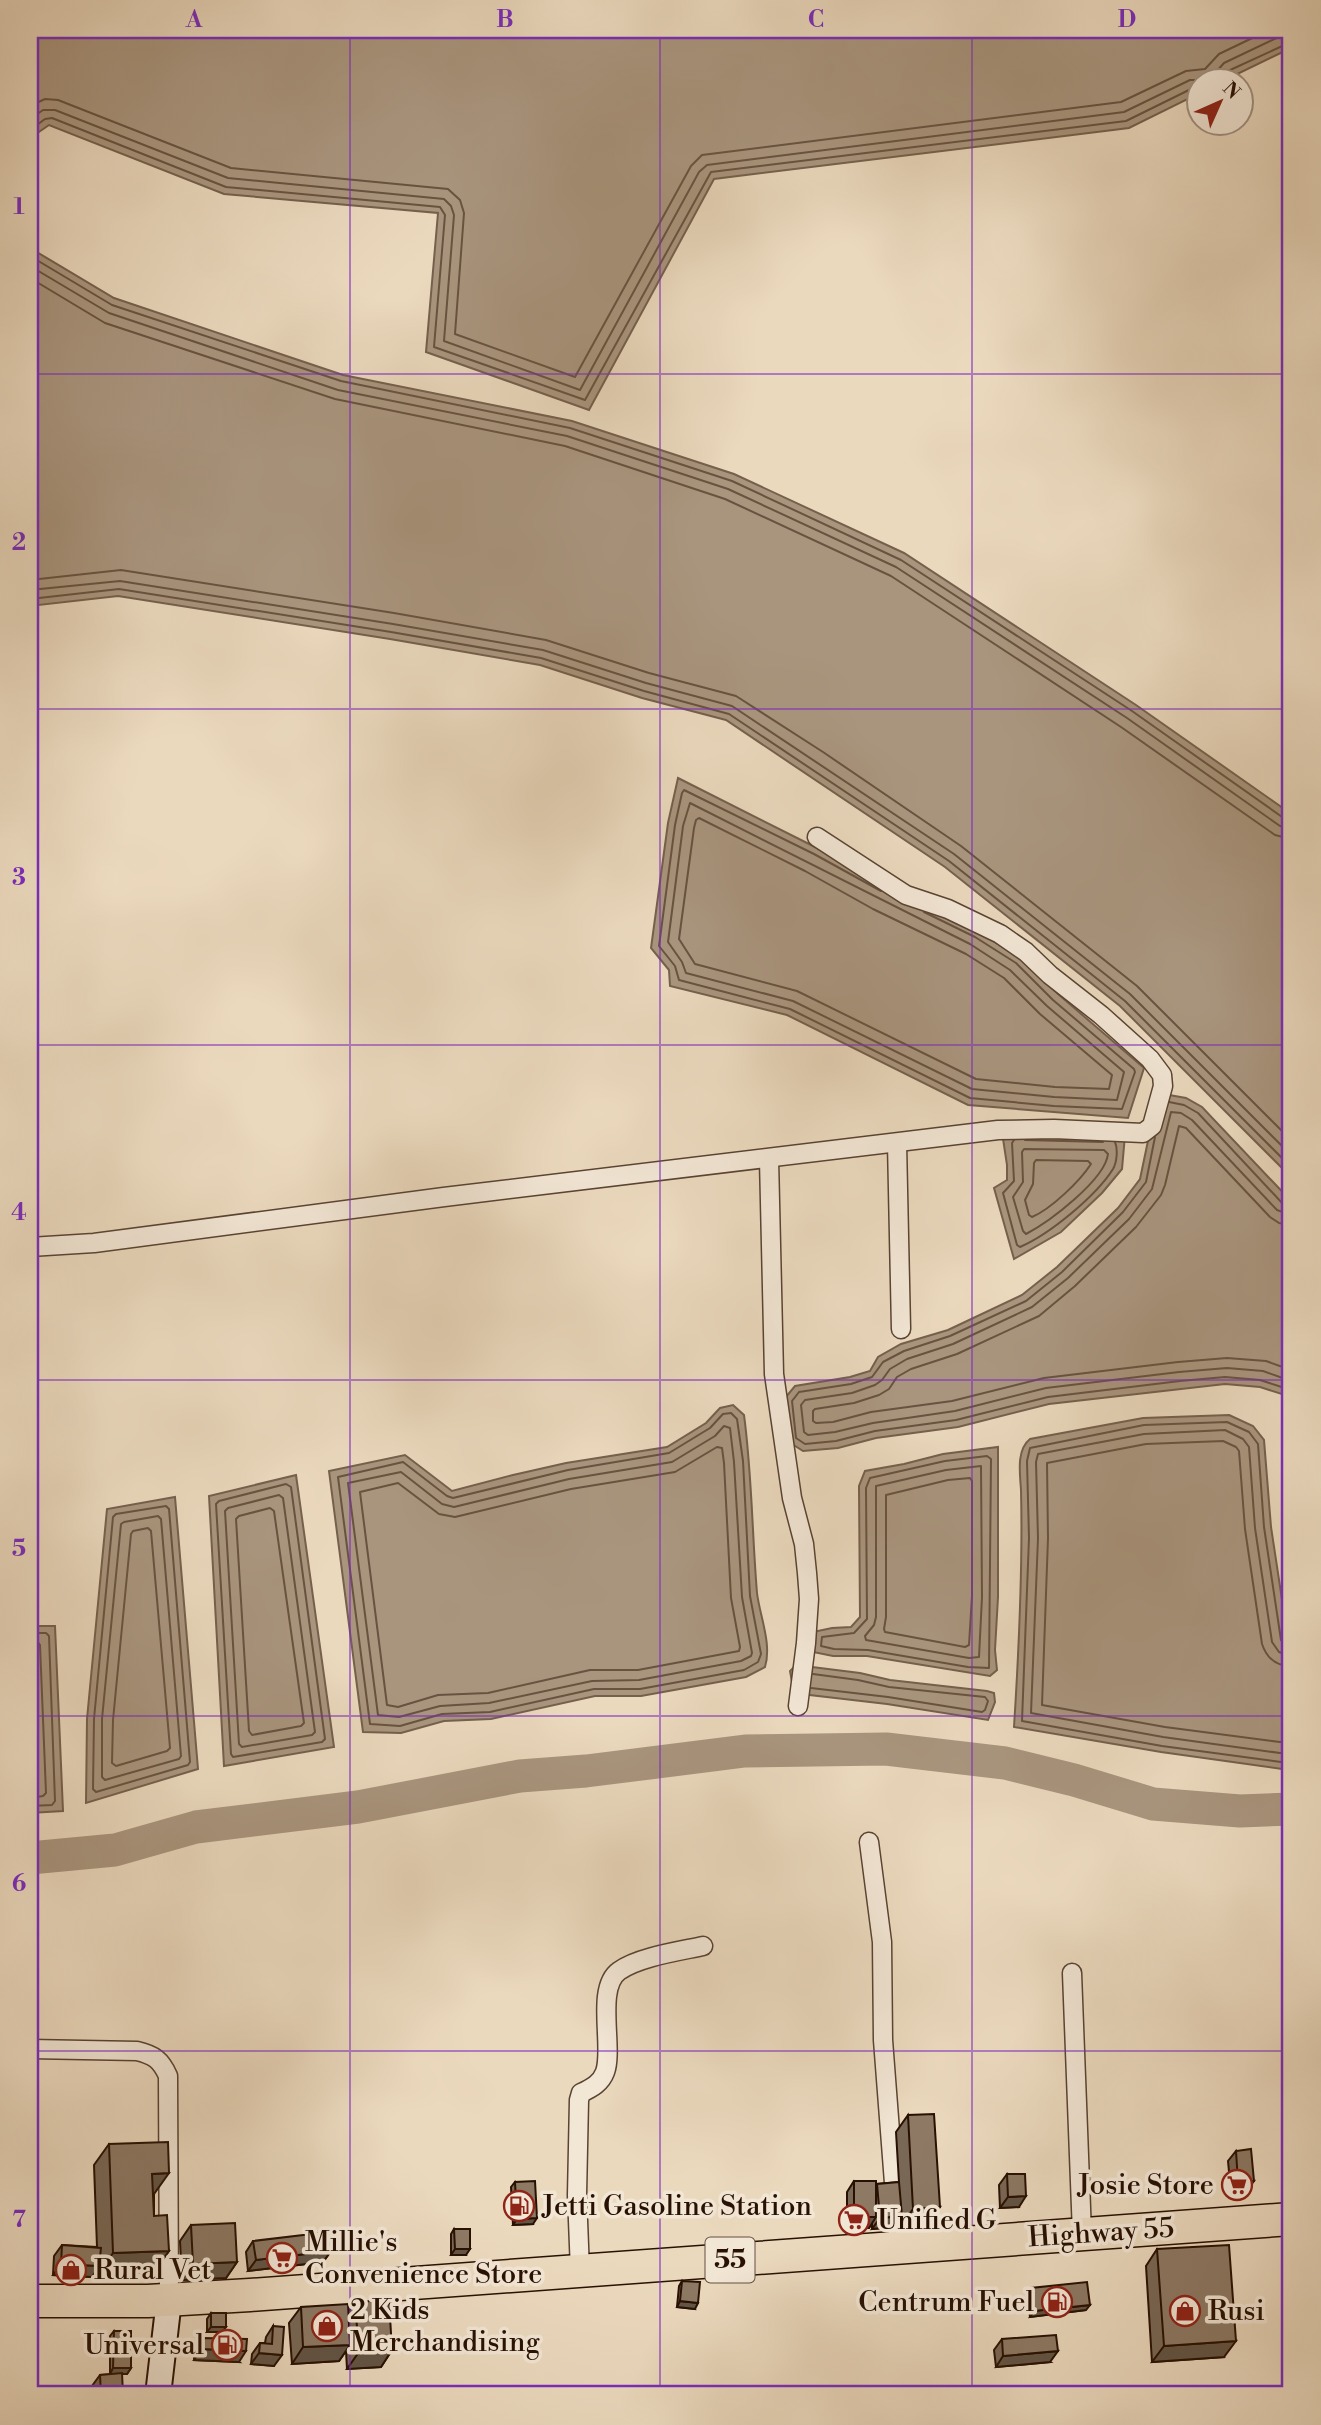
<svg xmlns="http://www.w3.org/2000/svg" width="1321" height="2425" viewBox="0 0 1321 2425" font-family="'Libre Bodoni',serif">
  <rect width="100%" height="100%" fill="#ebd9be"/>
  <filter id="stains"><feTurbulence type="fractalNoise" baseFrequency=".00286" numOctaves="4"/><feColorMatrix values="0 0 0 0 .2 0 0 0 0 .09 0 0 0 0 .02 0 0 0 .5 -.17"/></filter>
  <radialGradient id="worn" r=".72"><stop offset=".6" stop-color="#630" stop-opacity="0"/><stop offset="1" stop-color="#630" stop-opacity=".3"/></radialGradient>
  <g fill="#a9957e" stroke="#75604d" stroke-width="2">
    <polygon points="30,30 1291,30 1291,48 1225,80 1198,80 1198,94 1129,128 714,179 589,410 426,352 438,213 224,194 49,125 30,138"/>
    <polygon points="30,248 114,298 343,375 572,421 734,474 904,553 1136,705 1280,806 1291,815 1291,1177 1120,1006 945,867 726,720 642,698 540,665 390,639 118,596 30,606"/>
    <polygon points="678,778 817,848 885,885 978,931 1020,958 1058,994 1144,1068 1128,1118 968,1105 787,1015 670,986 669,970 651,948 668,823"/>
    <polygon points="1158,1093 1186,1098 1202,1107 1291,1201 1291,1397 1260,1387 1225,1384 1049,1404 958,1427 876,1438 838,1448 803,1451 789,1442 785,1398 795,1386 850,1377 870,1371 878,1357 901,1344 948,1330 1022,1295 1057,1267 1118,1208 1140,1179"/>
    <polygon points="1002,1132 1125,1135 1122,1169 1102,1193 1061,1232 1014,1259 994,1188 1007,1180 1007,1165"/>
    <path d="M733,1405L744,1415C752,1474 752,1533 757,1593C760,1617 772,1644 765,1667L746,1677L641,1696H595L491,1719L444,1721L401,1733L363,1732L329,1471L405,1455L452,1491L513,1475L566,1463L667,1447L706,1423L720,1408Z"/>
    <path d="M1229,1415L1253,1426L1264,1440L1271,1527L1291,1659V1767L1282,1769L1161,1752L1014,1727C1019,1648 1023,1569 1021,1490C1020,1474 1016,1450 1030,1439L1143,1418Z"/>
    <polygon points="998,1447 998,1597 995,1650 997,1670 990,1676 867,1656 833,1656 813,1652 813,1632 832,1628 851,1627 860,1617 859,1486 865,1471 904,1464 943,1454"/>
    <polygon points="296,1475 334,1747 224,1766 209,1496"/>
    <polygon points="175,1497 198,1769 86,1803 87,1719 107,1509"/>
    <polygon points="30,1626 55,1626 63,1811 30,1813"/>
    <polygon points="796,1665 860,1673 890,1680 987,1691 994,1693 995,1702 988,1720 887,1704 801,1694 792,1682 790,1671"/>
  </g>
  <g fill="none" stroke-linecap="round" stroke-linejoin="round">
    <g stroke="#685340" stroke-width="2">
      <polyline points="1215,80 1217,71 1224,63 1283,35 1291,33"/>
      <polyline points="1224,80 1228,71 1291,42"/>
      <polyline points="30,106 45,99 58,100 231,168 448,189 460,200 464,213 455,334 575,377 691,166 702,155 1121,102 1186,71 1205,69 1219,54 1269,30"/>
      <polyline points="30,119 43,110 55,110 228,178 444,199 451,206 454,215 444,341 580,390 699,172 707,165 1124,112 1190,80 1204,80"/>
      <polyline points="30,130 45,119 52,118 226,187 440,207 445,215 434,347 585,400 711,172 1126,121 1193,88 1198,88"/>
      <polyline points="30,256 112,305 341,381 570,428 732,481 901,560 1132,711 1285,819 1291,820"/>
      <polyline points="30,266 109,313 338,390 567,436 728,489 896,567 1127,718 1280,826 1291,829"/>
      <polyline points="30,278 105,323 335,399 565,446 725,499 891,576 1121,727 1275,835 1291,839"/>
      <polyline points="30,580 121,570 394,613 546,640 649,673 736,696 823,752 961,846 1137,986 1291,1140"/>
      <polyline points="30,590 120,581 393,624 543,650 646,683 732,706 954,854 1130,994 1291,1155"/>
      <polyline points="30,599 119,589 391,632 541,658 644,691 729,714 949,861 1125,1001 1291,1167"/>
      <polygon points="690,803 970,944 1010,970 1047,1006 1124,1072 1117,1100 1054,1097 972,1089 793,1001 686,973 682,962 668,942 683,826"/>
      <polygon points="699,818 805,871 873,909 966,954 1004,978 1040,1014 1112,1075 1109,1089 1055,1087 976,1079 797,991 695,964 679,939 694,828 696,820"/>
      <polyline points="881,891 814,854 684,790 682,793 675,825 659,946 675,966 679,980 790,1009 970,1098 1054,1106 1122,1109 1135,1072 1134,1069 1053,1000 1016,963 975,937 924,912"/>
      <polyline points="1169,1102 1184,1105 1198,1113 1283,1204 1291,1206"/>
      <polyline points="1155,1137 1146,1182 1123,1212 1062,1272 1026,1301 950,1336 904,1351 883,1362 872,1377 851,1384 799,1392 792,1401 796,1438 805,1444 836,1441 875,1431 956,1420 1048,1397 1180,1381 1225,1377 1260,1380 1291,1390"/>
      <path d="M1014,1140L1012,1143L1014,1181L1003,1193L1017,1245L1020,1247C1050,1234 1096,1196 1113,1169C1117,1162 1118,1149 1115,1142"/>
      <polyline points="1025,1140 1103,1142"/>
      <path d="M1024,1149L1104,1150L1108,1154C1105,1180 1049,1222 1026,1234L1023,1231L1013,1197L1023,1182L1022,1152Z"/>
      <path d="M1036,1160L1088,1161L1091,1164C1080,1181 1051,1209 1032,1217L1029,1215L1025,1200L1033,1184L1034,1163Z"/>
      <polyline points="1291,1215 1277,1210 1192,1120 1181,1113 1171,1112 1152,1189 1129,1219 1068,1278 1032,1307 953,1344 907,1359 890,1369 882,1380 875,1385 852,1393 805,1400 801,1405 804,1432 808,1435 835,1432 873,1423 955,1411 1046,1388 1179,1372 1227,1368 1263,1371 1291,1381"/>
      <polyline points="1291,1225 1279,1223 1270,1217 1186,1128 1179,1126 1165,1185 1161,1195 1136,1227 1075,1286 1039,1316 957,1354 911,1369 897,1377 889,1389 879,1395 854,1403 815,1409 813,1411 813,1421 816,1423 833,1422 871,1412 952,1401 1044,1378 1178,1362 1227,1358 1266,1361 1291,1370"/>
      <polygon points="731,1413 737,1419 743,1461 750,1596 761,1654 758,1662 744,1670 640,1689 594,1689 490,1712 442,1714 400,1726 370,1724 338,1477 403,1462 447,1496 453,1498 568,1470 669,1453 710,1428 723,1414"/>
      <polygon points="724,1426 730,1428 734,1462 742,1597 752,1653 751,1656 741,1661 639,1680 592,1681 489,1703 440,1706 399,1717 378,1715 348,1483 401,1472 442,1504 454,1507 569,1479 672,1462 715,1436"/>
      <polygon points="717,1447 722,1448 724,1463 731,1598 740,1647 739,1651 638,1670 590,1670 488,1693 438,1695 398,1707 387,1705 360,1492 398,1483 439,1514 455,1517 571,1489 675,1472"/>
      <polygon points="987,1456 991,1459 989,1668 968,1667 868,1650 834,1649 821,1646 822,1637 854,1633 867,1619 866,1488 870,1478 945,1461"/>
      <polygon points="981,1466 982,1597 979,1657 969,1658 866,1640 865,1636 874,1625 876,1617 876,1486 946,1470"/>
      <polygon points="970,1478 972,1481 972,1596 969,1645 965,1647 885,1632 884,1629 886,1617 886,1495 948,1480"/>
      <polygon points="286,1484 291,1487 325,1739 322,1742 233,1757 231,1754 216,1504 219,1501"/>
      <polygon points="279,1495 283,1498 315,1732 312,1735 242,1747 239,1744 225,1511 228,1508"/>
      <polygon points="166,1506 169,1509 190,1762 188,1765 96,1792 93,1789 94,1719 113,1517 116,1514"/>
      <polygon points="270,1508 274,1511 304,1723 301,1726 252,1735 249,1731 236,1519 239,1516"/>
      <polygon points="158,1516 161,1519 181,1756 179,1759 105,1780 102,1777 102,1719 121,1524 124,1522"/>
      <polygon points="148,1528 151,1531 170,1748 167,1751 116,1766 112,1763 113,1720 131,1534 133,1531"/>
      <polyline points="30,1633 46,1633 49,1636 55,1801 52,1805 30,1806"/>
      <polyline points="30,1642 38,1642 40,1645 46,1793 43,1796 30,1798"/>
      <polyline points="1291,1647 1285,1646 1281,1640 1264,1527 1258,1444 1249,1432 1227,1422 1144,1425 1030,1448 1027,1461 1029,1538 1022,1721 1162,1746 1281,1762 1291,1760"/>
      <polyline points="30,1654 35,1783 30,1787"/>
      <polyline points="1291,1656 1279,1652 1272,1642 1255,1528 1249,1447 1243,1439 1225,1430 1144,1434 1038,1454 1036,1462 1038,1538 1031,1713 1163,1737 1280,1753 1291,1752"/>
      <path d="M1291,1666C1276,1666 1267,1659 1262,1644L1245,1529L1239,1451L1236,1447L1223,1441L1146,1444L1047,1463L1048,1538L1042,1705L1165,1727L1280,1742L1291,1741"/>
      <polyline points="811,1688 888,1697 982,1712 985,1710 988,1701 985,1697 889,1687 858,1680 813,1674"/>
    </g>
    <polyline stroke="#a9957e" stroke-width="33" points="30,1858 115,1850 196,1827 358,1807 520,1776 586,1771 745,1751 886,1749 1005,1763 1074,1780 1153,1804 1240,1811 1291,1809"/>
    <g stroke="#594332" stroke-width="21">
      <g id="street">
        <polyline points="897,1143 901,1329"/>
        <polyline points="769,1159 774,1374 792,1498 804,1544 807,1573 809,1599 806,1643 798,1706"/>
        <polyline points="30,1247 94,1243 444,1197 998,1130 1054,1129 1143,1133 1152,1126 1163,1086 1162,1075 1150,1059 1101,1015 1050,975 1026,952 1000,934 948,909 906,895 817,837"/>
        <polyline points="869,1842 882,1942 883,2040 899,2248"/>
        <polyline points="1072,1973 1082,2234"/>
        <path d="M30,2049L137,2051C154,2055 161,2060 168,2076L169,2300"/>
        <path d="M580,2271L577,2195L579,2100L581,2093C592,2088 601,2083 605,2072C614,2048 595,1988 619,1971C638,1957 680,1951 703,1946"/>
      </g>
    </g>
    <g stroke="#281103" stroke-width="28">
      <polyline id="secondary" points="158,2395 169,2300"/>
    </g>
    <g stroke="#281103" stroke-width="35">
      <polyline id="highway" points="30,2301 148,2301 250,2295 1291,2219"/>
    </g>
    <use href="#street" stroke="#f2e6d5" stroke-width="18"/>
    <use href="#secondary" stroke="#f2e6d5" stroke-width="24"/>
    <use href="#highway" stroke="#ebd9be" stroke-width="32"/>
  </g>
  <g fill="#796856" stroke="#281103" stroke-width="2">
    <polygon points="908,2115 928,2224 902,2225 901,2217 895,2227 872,2229 872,2223 869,2228 847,2228 847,2192 854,2181 876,2186 877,2184 899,2182 896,2132"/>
    <polygon points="109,2144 154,2194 154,2216 169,2251 154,2272 98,2274 98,2269 92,2277 53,2275 54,2256 62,2245 97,2247 94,2165"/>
    <polygon points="1236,2151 1246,2192 1231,2193 1228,2161"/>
    <polygon points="1007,2174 1019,2207 1000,2208 999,2185"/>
    <polygon points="515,2182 533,2224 513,2225 511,2187"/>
    <polygon points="191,2225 237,2262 226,2278 182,2280 180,2241"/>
    <polygon points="454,2229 466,2255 451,2255 451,2234"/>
    <polygon points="253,2241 331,2251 323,2262 248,2271 246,2252"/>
    <polygon points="1157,2249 1224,2357 1152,2362 1146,2266"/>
    <polygon points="682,2281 695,2309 677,2307 679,2286"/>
    <polygon points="1031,2288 1086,2310 1030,2317 1027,2293"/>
    <polygon points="355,2302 392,2350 381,2367 347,2369 346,2351 339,2361 292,2364 289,2323 301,2307 348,2312"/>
    <polygon points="211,2313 222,2332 207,2332 207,2319"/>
    <polygon points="273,2326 274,2366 251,2364 252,2354 260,2343 265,2343 266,2337"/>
    <polygon points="114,2331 131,2368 127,2374 122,2374 122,2395 93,2395 92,2386 100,2375 118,2374 110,2374 110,2336"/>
    <polygon points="202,2338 239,2362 194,2360 194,2348"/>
    <polygon points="1002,2339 1050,2362 996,2367 994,2350"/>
  </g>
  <g fill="#635546" stroke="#281103" stroke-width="2">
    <polygon points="169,2173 154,2194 137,2195 152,2174"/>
    <polygon points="1254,2181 1246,2192 1231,2193 1238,2182"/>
    <polygon points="1026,2196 1019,2207 1000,2208 1008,2197"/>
    <polygon points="940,2207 928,2224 902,2225 913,2209"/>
    <polygon points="902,2216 895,2227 872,2229 880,2218"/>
    <polygon points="854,2217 876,2217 869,2228 847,2228"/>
    <polygon points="537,2218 533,2224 513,2225 517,2219"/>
    <polygon points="455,2249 470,2249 466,2255 451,2255"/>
    <polygon points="169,2251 154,2272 98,2274 113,2253"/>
    <polygon points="331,2251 323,2262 248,2271 256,2260"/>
    <polygon points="237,2262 226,2278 182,2280 193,2264"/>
    <polygon points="61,2264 99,2266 92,2277 53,2275"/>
    <polygon points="680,2301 698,2303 695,2309 677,2307"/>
    <polygon points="1090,2305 1086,2310 1030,2317 1034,2311"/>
    <polygon points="211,2327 226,2327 222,2332 207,2332"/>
    <polygon points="1236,2341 1224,2357 1152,2362 1164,2346"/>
    <polygon points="350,2345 339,2361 292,2364 303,2347"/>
    <polygon points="202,2349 246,2351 239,2362 194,2360"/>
    <polygon points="392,2350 381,2367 347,2369 359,2352"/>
    <polygon points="1058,2351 1050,2362 996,2367 1003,2356"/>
    <polygon points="259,2353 282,2355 274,2366 251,2364"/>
    <polygon points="113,2368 131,2368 127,2374 110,2374"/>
  </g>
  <g fill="#8d7964" stroke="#281103" stroke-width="2">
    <polygon points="934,2114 940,2207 913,2209 908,2115"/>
    <polygon points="168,2142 169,2173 152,2174 154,2216 167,2215 169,2251 113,2253 109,2144"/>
    <polygon points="1251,2149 1254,2181 1238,2182 1236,2151"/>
    <polygon points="1007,2174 1025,2174 1026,2196 1008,2197"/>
    <polygon points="535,2181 537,2218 517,2219 515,2182"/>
    <rect x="854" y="2181" width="22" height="36"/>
    <polygon points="899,2182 902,2216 880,2218 877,2184"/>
    <polygon points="235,2223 237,2262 193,2264 191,2225"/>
    <polygon points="454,2229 470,2229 470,2249 455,2249"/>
    <polygon points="328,2232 331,2251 256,2260 253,2241"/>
    <polygon points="62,2245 101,2248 99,2266 61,2264"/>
    <polygon points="1229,2245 1236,2341 1164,2346 1157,2249"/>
    <polygon points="682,2281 700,2282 698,2303 680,2301"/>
    <polygon points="1087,2282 1090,2305 1034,2311 1031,2288"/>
    <polygon points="389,2300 392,2350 359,2352 355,2302"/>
    <polygon points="348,2304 350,2345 303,2347 301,2307"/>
    <rect x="211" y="2313" width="15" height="14"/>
    <polygon points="273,2326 284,2327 282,2355 259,2353 260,2343 272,2344"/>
    <polygon points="114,2331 131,2331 131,2368 113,2368"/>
    <polygon points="1056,2335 1058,2351 1003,2356 1002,2339"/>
    <polygon points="202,2338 247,2339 246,2351 202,2349"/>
    <polygon points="122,2373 123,2394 101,2395 100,2375"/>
  </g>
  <path fill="none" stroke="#7b2cbf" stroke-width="2" stroke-opacity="0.55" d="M350,30V2395M660,30V2395M972,30V2395M30,374H1291M30,709H1291M30,1045H1291M30,1380H1291M30,1716H1291M30,2051H1291"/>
  <defs>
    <g id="supermarket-ring" transform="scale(1.575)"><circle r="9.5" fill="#f2e6d5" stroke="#8f2418" stroke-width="1.5"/><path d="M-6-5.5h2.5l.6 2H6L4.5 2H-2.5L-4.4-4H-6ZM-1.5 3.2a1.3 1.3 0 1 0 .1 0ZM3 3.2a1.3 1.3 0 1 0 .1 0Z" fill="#8f2418"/></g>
    <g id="fuel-ring" transform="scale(1.575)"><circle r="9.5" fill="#f2e6d5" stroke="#8f2418" stroke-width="1.5"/><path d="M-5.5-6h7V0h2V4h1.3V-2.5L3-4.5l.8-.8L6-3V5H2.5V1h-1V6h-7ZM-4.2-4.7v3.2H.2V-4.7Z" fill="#8f2418"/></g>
    <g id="shop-ring" transform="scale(1.575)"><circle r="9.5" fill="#f2e6d5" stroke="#8f2418" stroke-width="1.5"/><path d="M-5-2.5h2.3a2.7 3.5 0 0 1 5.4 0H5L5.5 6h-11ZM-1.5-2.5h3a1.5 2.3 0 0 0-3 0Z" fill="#8f2418"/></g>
  </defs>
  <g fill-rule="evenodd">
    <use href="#supermarket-ring" x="1237" y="2185"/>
    <use href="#fuel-ring" x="519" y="2206"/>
    <use href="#supermarket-ring" x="854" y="2220"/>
    <use href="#supermarket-ring" x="282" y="2258"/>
    <use href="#shop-ring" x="71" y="2270"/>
    <use href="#fuel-ring" x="1057" y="2302"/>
    <use href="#shop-ring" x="1185" y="2311"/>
    <use href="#shop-ring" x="327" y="2326"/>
    <use href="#fuel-ring" x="227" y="2345"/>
  </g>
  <g text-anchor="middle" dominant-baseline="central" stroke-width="7" stroke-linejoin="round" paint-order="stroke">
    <rect fill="#f2e6d5" stroke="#655142" stroke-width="2" x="705.5" y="2237.5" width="49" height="45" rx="5"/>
    <g font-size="26" font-weight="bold" fill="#281103">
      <text x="730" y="2260">55</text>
    </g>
    <g font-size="28" fill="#281103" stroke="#f2e6d5" text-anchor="start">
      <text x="1214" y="2185" text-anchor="end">Josie Store</text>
      <text x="542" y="2206">Jetti Gasoline Station</text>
      <text x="877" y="2220">Unified G</text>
      <text x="305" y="2242">Millie's<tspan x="305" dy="32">Convenience Store</tspan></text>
      <text x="94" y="2270">Rural Vet</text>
      <text x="1034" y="2302" text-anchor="end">Centrum Fuel</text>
      <text x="350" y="2310">2 Kids<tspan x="350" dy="32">Merchandising</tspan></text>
      <text x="1208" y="2311">Rusi</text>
      <text x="204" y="2345" text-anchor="end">Universal</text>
    </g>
    <g font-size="28" fill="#281103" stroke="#f2e6d5">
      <text transform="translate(1101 2233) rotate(-4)">Highway 55</text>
    </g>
  </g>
  <rect width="1321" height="2425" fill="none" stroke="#ebd9be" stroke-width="77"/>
  <g transform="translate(1220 102) rotate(45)"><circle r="33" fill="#f2e6d5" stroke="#a19181" stroke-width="2"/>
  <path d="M0-5L12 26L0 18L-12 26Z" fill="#8f2418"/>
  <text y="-10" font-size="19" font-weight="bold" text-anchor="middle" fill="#281103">N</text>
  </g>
  <rect x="38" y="38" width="1244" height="2348" fill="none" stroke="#7b2cbf" stroke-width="2.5"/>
  <g font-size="23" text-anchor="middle" font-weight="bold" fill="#7b2cbf">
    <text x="194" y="27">A</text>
    <text x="505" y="27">B</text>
    <text x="816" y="27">C</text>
    <text x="1127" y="27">D</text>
    <text x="19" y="214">1</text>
    <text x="19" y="550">2</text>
    <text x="19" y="885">3</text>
    <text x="19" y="1220">4</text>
    <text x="19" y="1556">5</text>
    <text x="19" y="1891">6</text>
    <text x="19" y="2227">7</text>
  </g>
  <rect width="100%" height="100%" filter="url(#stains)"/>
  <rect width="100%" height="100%" fill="url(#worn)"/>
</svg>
